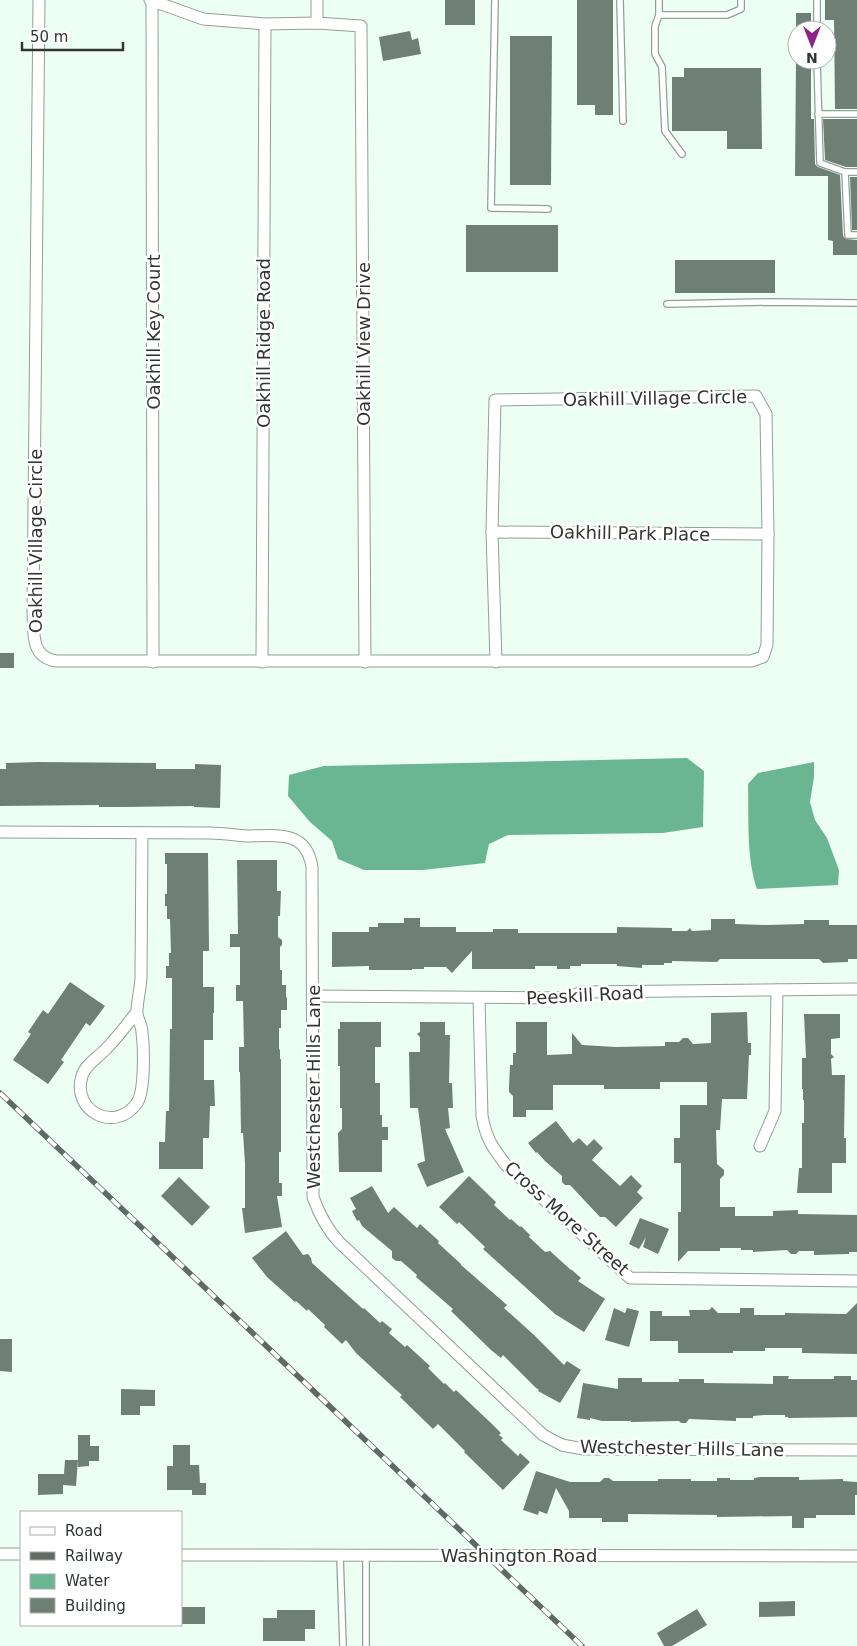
<svg xmlns="http://www.w3.org/2000/svg" width="857" height="1646" viewBox="0 0 857 1646" font-family="'DejaVu Sans',sans-serif">
  <rect width="100%" height="100%" fill="#edfff5"/>
  <g fill="#6bb692">
    <polygon points="687,758 704,771 703,827 663,833 508,835 489,844 485,863 423,870 364,870 338,859 332,841 310,822 288,796 289,775 324,766"/>
    <path d="M814,762V777L810,802L815,820L827,838L839,870L838,885L757,889C746,857 749,817 748,784L758,773Z"/>
  </g>
  <g fill="#6f7f76">
    <rect x="445" y="0" width="30" height="25"/>
    <polygon points="577,0 613,0 613,115 595,115 595,105 577,105"/>
    <polygon points="825,0 857,0 857,109 835,109 834,20 825,20"/>
    <rect x="796" y="13" width="15" height="17"/>
    <polygon points="410,31 412,40 418,38 421,54 383,61 379,37"/>
    <polygon points="510,36 552,36 551,185 510,185"/>
    <polygon points="796,60 811,60 811,119 814,119 815,164 818,167 840,175 843,236 846,239 857,240 857,255 833,255 833,241 828,240 828,176 795,176"/>
    <polygon points="684,68 761,68 762,149 727,149 727,131 672,131 672,77 684,77"/>
    <polygon points="823,119 857,119 857,167 846,167 825,160"/>
    <polygon points="850,177 857,177 857,230 852,230"/>
    <rect x="466" y="225" width="92" height="47"/>
    <rect x="675" y="260" width="100" height="33"/>
    <rect x="0" y="653" width="14" height="15"/>
    <polygon points="38,762 156,763 156,769 195,769 195,764 221,765 220,808 194,807 194,806 125,807 99,807 99,805 0,806 0,769 6,769 6,763"/>
    <polygon points="165,853 208,853 209,951 203,951 203,987 214,987 214,1013 213,1013 213,1040 204,1040 204,1080 214,1080 215,1106 210,1106 209,1138 203,1138 203,1169 159,1169 159,1142 165,1142 166,1111 169,1111 170,1029 172,1029 172,978 166,978 166,966 169,966 169,953 171,953 170,919 167,919 167,906 165,906 165,894 167,894 167,864 165,864"/>
    <polygon points="237,860 277,860 277,891 281,891 280,916 278,916 278,937 282,940 282,945 280,947 280,970 282,970 282,985 286,985 286,997 287,997 287,1010 281,1010 281,1028 279,1028 279,1049 280,1050 280,1059 281,1059 281,1152 279,1152 279,1183 282,1183 282,1196 277,1196 282,1227 245,1233 242,1208 245,1208 245,1163 243,1133 241,1133 240,1072 239,1072 239,1047 244,1047 243,1001 236,1001 236,985 240,985 240,947 230,947 230,934 238,934"/>
    <polygon points="404,918 420,918 420,927 456,927 456,932 493,932 493,929 518,929 518,933 617,933 617,927 672,928 672,931 687,931 690,928 692,931 711,930 711,919 735,919 735,924 766,925 804,924 804,920 829,920 829,925 857,925 857,959 848,959 848,962 823,963 819,959 720,959 717,962 672,961 672,963 664,963 664,965 642,965 642,968 617,966 617,964 581,964 581,966 570,966 570,969 557,969 557,966 535,966 535,969 472,969 472,951 452,973 446,967 424,967 424,969 412,969 412,970 369,970 369,966 332,967 332,932 369,932 369,927 378,927 378,923 404,923"/>
    <polygon points="70,982 105,1006 90,1026 86,1023 61,1060 64,1062 48,1084 13,1060 31,1034 28,1032 43,1010 48,1014"/>
    <polygon points="747,1012 748,1043 751,1043 751,1055 749,1055 747,1099 722,1099 720,1130 716,1130 717,1164 724,1170 724,1175 720,1179 720,1207 735,1207 735,1216 773,1216 773,1211 798,1210 798,1214 857,1215 857,1252 849,1252 849,1254 814,1255 814,1251 799,1251 796,1254 791,1254 787,1250 753,1252 753,1250 741,1250 741,1248 720,1248 720,1251 688,1251 678,1262 678,1212 681,1212 681,1163 674,1163 674,1138 680,1138 680,1105 707,1105 707,1082 660,1082 660,1089 604,1089 604,1085 553,1085 553,1110 526,1110 526,1117 513,1117 513,1096 509,1092 509,1087 510,1065 513,1065 513,1053 516,1053 516,1022 547,1022 547,1055 572,1054 572,1033 582,1045 616,1047 665,1046 665,1042 679,1042 683,1038 688,1038 693,1044 711,1043 711,1013"/>
    <polygon points="804,1014 840,1014 840,1038 831,1039 831,1054 834,1057 831,1059 832,1075 845,1075 844,1138 846,1138 846,1163 832,1163 832,1193 797,1193 799,1168 802,1168 802,1123 804,1123 804,1100 803,1100 803,1089 802,1089 802,1058 806,1058"/>
    <polygon points="340,1022 381,1022 381,1047 375,1047 375,1083 380,1083 380,1115 382,1115 382,1127 388,1127 388,1140 382,1140 382,1172 339,1172 338,1133 342,1129 342,1108 340,1108 340,1066 338,1066 338,1029 340,1029"/>
    <polygon points="420,1022 445,1022 445,1035 450,1035 449,1083 452,1083 453,1108 448,1108 450,1128 445,1129 464,1172 427,1187 417,1164 425,1161 418,1108 410,1108 409,1052 420,1052 420,1037 417,1034 420,1032"/>
    <polygon points="556,1121 573,1143 579,1138 587,1146 594,1139 603,1148 592,1160 620,1186 631,1175 642,1186 637,1192 643,1198 616,1227 605,1217 600,1217 570,1185 565,1185 562,1182 562,1176 545,1161 537,1152 536,1153 528,1143"/>
    <polygon points="469,1176 496,1202 494,1205 510,1220 511,1219 520,1227 521,1226 530,1235 529,1237 545,1252 550,1251 571,1270 572,1270 581,1278 578,1281 605,1299 584,1332 555,1314 483,1249 485,1247 459,1222 457,1224 439,1207"/>
    <polygon points="179,1177 210,1207 192,1226 161,1196"/>
    <polygon points="372,1186 388,1213 394,1207 417,1228 420,1224 439,1241 438,1243 461,1264 461,1265 507,1305 504,1308 534,1335 564,1365 567,1361 581,1370 560,1403 538,1391 539,1390 535,1387 503,1355 501,1358 491,1350 451,1311 453,1309 416,1277 417,1275 401,1261 396,1261 392,1258 392,1251 362,1226 359,1220 357,1221 352,1211 356,1209 350,1198"/>
    <polygon points="640,1218 669,1229 658,1254 643,1247 646,1237 639,1249 629,1244"/>
    <polygon points="286,1231 303,1255 308,1254 311,1258 312,1263 363,1309 364,1308 380,1323 382,1321 392,1329 389,1333 405,1347 407,1345 430,1366 428,1368 444,1384 445,1383 454,1392 456,1390 492,1424 501,1433 499,1435 503,1438 501,1440 518,1456 520,1453 530,1462 503,1490 464,1452 465,1451 438,1424 433,1429 400,1397 402,1395 395,1389 356,1353 346,1340 342,1344 324,1327 325,1325 308,1309 307,1311 296,1301 295,1302 267,1277 252,1258"/>
    <polygon points="857,1303 857,1354 802,1353 802,1348 765,1348 765,1351 733,1351 733,1353 678,1353 678,1341 650,1341 650,1311 662,1311 662,1316 690,1316 689,1310 709,1310 712,1307 718,1313 740,1313 740,1308 754,1308 754,1315 785,1315 785,1313 846,1314"/>
    <polygon points="614,1308 625,1313 627,1308 639,1311 629,1347 605,1340"/>
    <polygon points="0,1339 12,1339 12,1372 0,1371"/>
    <polygon points="773,1376 789,1376 788,1379 834,1379 834,1376 851,1376 851,1380 857,1380 857,1417 788,1418 788,1417 785,1417 785,1415 764,1415 753,1416 753,1418 736,1418 736,1421 689,1419 686,1423 681,1423 679,1421 631,1422 631,1421 602,1421 590,1418 590,1420 577,1418 583,1383 618,1389 618,1378 642,1378 642,1382 679,1382 679,1379 704,1379 704,1383 773,1384"/>
    <polygon points="121,1389 155,1390 155,1406 140,1406 140,1415 121,1415"/>
    <polygon points="78,1435 90,1435 90,1446 99,1446 99,1461 89,1461 89,1466 78,1467"/>
    <polygon points="173,1445 190,1445 190,1465 199,1465 200,1483 206,1483 206,1495 192,1495 192,1490 167,1490 167,1466 173,1466"/>
    <polygon points="65,1460 78,1460 76,1486 63,1485 63,1494 38,1495 38,1474 64,1474"/>
    <polygon points="536,1471 570,1482 600,1482 604,1478 609,1478 613,1481 658,1481 658,1479 691,1479 691,1481 717,1481 717,1478 730,1478 730,1480 754,1480 754,1478 760,1477 799,1477 799,1480 843,1479 843,1481 857,1482 857,1495 855,1495 855,1515 816,1515 816,1518 804,1518 804,1528 792,1528 792,1516 717,1517 717,1515 628,1514 628,1522 602,1522 602,1518 569,1518 569,1511 556,1488 547,1514 539,1511 538,1515 523,1510"/>
    <polygon points="795,1601 795,1616 759,1617 759,1602"/>
    <rect x="181" y="1607" width="24" height="17"/>
    <polygon points="697,1609 707,1625 672,1646 664,1646 657,1633"/>
    <polygon points="277,1610 315,1610 315,1629 305,1629 305,1641 263,1641 263,1618 277,1618"/>
  </g>
  <g fill="none" stroke-linecap="round" stroke-linejoin="round">
    <g stroke="#90a097" stroke-width="8">
      <g id="service">
        <polyline points="495,0 491,208 548,209"/>
        <polyline points="620,0 623,121"/>
        <polyline points="659,0 659,15 727,15 741,9 741,0"/>
        <polyline points="659,15 655,26 655,54 662,67 665,131 682,154"/>
        <polyline points="817,30 817,0"/>
        <polyline points="817,60 820,163 845,172 848,235 857,235"/>
        <polyline points="818,114 857,114"/>
        <polyline points="845,172 857,172"/>
        <polyline points="667,304 769,302 857,303"/>
        <polyline points="340,1555 343,1646"/>
        <polyline points="366,1646 366,1555"/>
      </g>
    </g>
    <g stroke="#90a097" stroke-width="13">
      <g id="minor">
        <path d="M39,0L33,611C34,632 30,657 56,661H751L763,657L767,645L768,534L766,414L756,396L495,400L492,532L496,662"/>
        <polyline points="150,0 203,19 265,24 317,23 361,26 365,662"/>
        <polyline points="152,1 153,662"/>
        <polyline points="317,23 317,0"/>
        <polyline points="492,532 768,534"/>
        <polyline points="262,662 265,24"/>
        <path d="M0,832L210,833C222,833 234,835 246,836C276,836 306,829 312,867L313,1197C319,1214 326,1228 339,1242L543,1435L562,1445L583,1449L857,1450"/>
        <polyline points="313,996 566,998 582,992 857,989"/>
        <path d="M479,998L482,1116C486,1138 492,1147 506,1165L630,1278L857,1281"/>
        <path d="M136,1013C126,1026 116,1039 105,1050C97,1058 85,1065 82,1076C71,1111 115,1134 137,1103C145,1091 144,1048 142,1032C142,1026 138,1020 137,1014C136,1006 141,987 141,977C141,929 142,881 142,833"/>
        <polyline points="760,1146 775,1111 777,990"/>
        <polyline points="0,1554 21,1554"/>
        <polyline points="181,1555 857,1556"/>
      </g>
    </g>
    <use href="#service" stroke="#fff" stroke-width="5.5"/>
    <use href="#minor" stroke="#fff" stroke-width="11"/>
    <g stroke="#606a64" stroke-width="5.5">
      <polyline id="rail" points="0,1093 582,1646"/>
    </g>
    <use href="#rail" stroke="#fff" stroke-width="4" stroke-dasharray="11" stroke-linecap="butt"/>
  </g>
  <g text-anchor="middle" dominant-baseline="central" stroke-width="5" stroke-linejoin="round" paint-order="stroke">
    <g font-size="18" fill="#303733" stroke="#fff">
      <text transform="translate(153 332) rotate(-90)">Oakhill Key Court</text>
      <text transform="translate(263 343) rotate(-90)">Oakhill Ridge Road</text>
      <text transform="translate(363 344) rotate(-90)">Oakhill View Drive</text>
      <text transform="translate(655 398) rotate(-1)">Oakhill Village Circle</text>
      <text transform="translate(630 533) rotate(1)">Oakhill Park Place</text>
      <text transform="translate(35 541) rotate(-90)">Oakhill Village Circle</text>
      <text transform="translate(585 995) rotate(-3)">Peeskill Road</text>
      <text transform="translate(313 1087) rotate(-90)">Westchester Hills Lane</text>
      <text transform="translate(567 1218) rotate(42)">Cross More Street</text>
      <text transform="translate(682 1448) rotate(1)">Westchester Hills Lane</text>
      <text x="519" y="1555">Washington Road</text>
    </g>
  </g>
  <rect x="20" y="1511" width="162" height="115" fill="#ffffff" stroke="#acafad"/>
  <rect x="30" y="1527" width="25" height="8" fill="#ffffff" stroke="#acafad"/>
  <text x="65" y="1536" font-size="15" fill="#303733">Road</text>
  <rect x="30" y="1552" width="25" height="8" fill="#606a64" stroke="#acafad"/>
  <text x="65" y="1561" font-size="15" fill="#303733">Railway</text>
  <rect x="30" y="1574" width="25" height="15" fill="#6bb692" stroke="#acafad"/>
  <text x="65" y="1586" font-size="15" fill="#303733">Water</text>
  <rect x="30" y="1598" width="25" height="15" fill="#6f7f76" stroke="#acafad"/>
  <text x="65" y="1611" font-size="15" fill="#303733">Building</text>
  <g transform="translate(812 45) rotate(180)"><circle r="24" fill="#ffffff" stroke="#acafad"/>
  <path d="M0-4L9 19L0 12L-9 19Z" fill="#8f2387"/>
  <text y="-8" font-size="14" font-weight="bold" text-anchor="middle" fill="#303733">N</text>
  </g>
  <path d="M22 42v8h101v-8" fill="none" stroke="#303733" stroke-width="2.5"/>
  <text x="30" y="42" font-size="15" fill="#303733" stroke="#ffffff" stroke-width="4" paint-order="stroke">50 m</text>
</svg>
